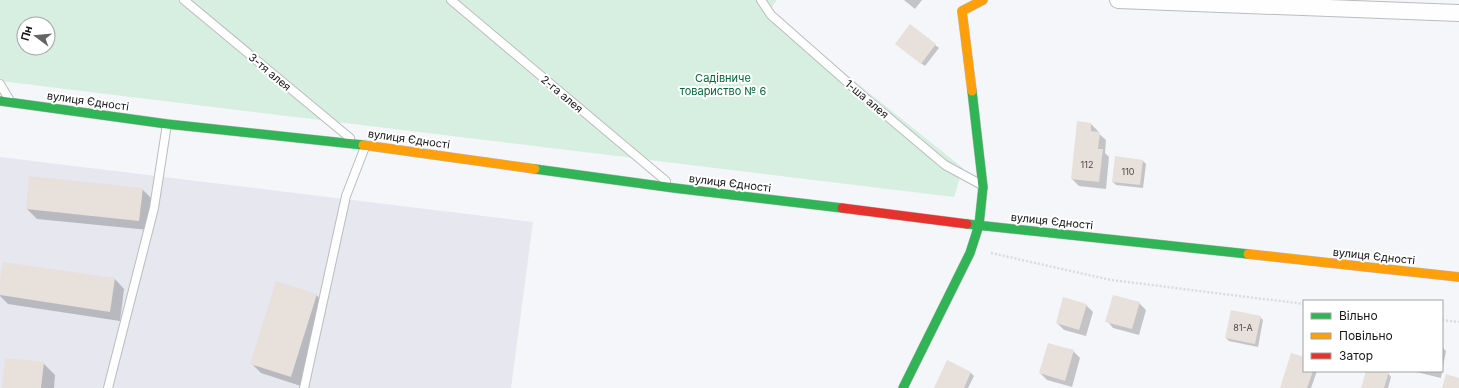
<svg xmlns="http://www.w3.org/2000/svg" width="1459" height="388" viewBox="0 0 1459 388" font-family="Inter,sans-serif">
  <rect width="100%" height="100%" fill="#f5f6f9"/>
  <polygon fill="#e6e7ef" points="0,157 533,222 511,388 0,388"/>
  <path fill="#d7efe1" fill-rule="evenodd" d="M0,0H777L768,12L963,168L954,197L0,81ZM24,24H48V48H24Z"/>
  <g fill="#0003">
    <polygon points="904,0 922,0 915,9"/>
    <polygon points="910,26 939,48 925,66 900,47"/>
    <polygon points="1078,122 1091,124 1098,131 1098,133 1106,140 1105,153 1109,157 1106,189 1079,186 1072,179"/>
    <polygon points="1143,161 1146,164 1143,188 1116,185 1113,182"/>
    <polygon points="142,189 152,199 149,230 37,219 27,209"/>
    <polygon points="115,279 124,289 120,321 8,304 0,296 0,286"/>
    <polygon points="316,295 326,304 301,386 261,373 251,363"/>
    <polygon points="1139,303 1146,310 1139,335 1113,328 1107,321"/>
    <polygon points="1086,305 1093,312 1086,336 1064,330 1057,323"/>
    <polygon points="1260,317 1263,320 1258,347 1229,341 1226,338"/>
    <polygon points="1442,347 1446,351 1441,378 1412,371 1442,371"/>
    <polygon points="1073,351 1080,358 1072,387 1047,380 1040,373"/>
    <polygon points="1304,358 1304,371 1317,371 1311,388 1281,388"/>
    <polygon points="43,363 55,375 54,388 3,388"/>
    <polygon points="1367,371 1379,371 1388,373 1391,377 1388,388 1362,388"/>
    <polygon points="971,373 974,376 968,388 935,388"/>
  </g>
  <g fill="#e7e0db">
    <polygon points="910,24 936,44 921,64 895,44"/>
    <polygon points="1077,121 1091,123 1091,131 1100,132 1098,149 1103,149 1099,182 1071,179"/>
    <polygon points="1115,156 1143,160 1140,185 1112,182"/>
    <polygon points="29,176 143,188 139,221 26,209"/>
    <polygon points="3,262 115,278 110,312 0,295 0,279"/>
    <polygon points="276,281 317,294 291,377 250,364"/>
    <polygon points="1113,295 1140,302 1132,329 1105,322"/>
    <polygon points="1063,297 1087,304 1079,330 1056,323"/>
    <polygon points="1231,310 1261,316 1255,344 1225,338"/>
    <polygon points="1048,343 1074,350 1065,381 1039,373"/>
    <polygon points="1291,353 1304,357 1304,371 1313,371 1307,388 1280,388"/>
    <polygon points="5,358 44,362 41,388 2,388"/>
    <polygon points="947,360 971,372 964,388 934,388"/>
    <polygon points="1366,371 1383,371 1389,372 1384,388 1361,388"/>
    <polygon points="1446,374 1459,378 1459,388 1442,388"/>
  </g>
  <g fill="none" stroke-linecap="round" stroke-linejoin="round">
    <g stroke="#bbbcbe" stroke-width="10">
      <g id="lane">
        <polyline points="184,0 350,138"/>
        <polyline points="451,0 666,181"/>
        <polyline points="761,0 771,15 863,96 945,165 980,184"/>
        <polyline points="0,84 9,99"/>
        <polyline points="108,388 154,208 167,124"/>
        <polyline points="304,388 346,196 365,147"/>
      </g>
    </g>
    <g stroke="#bbbcbe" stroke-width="18">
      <polyline id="street" points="1118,0 1459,13"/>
    </g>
    <g stroke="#bbbcbe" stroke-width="10">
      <g id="fast">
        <polyline points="0,101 167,124 363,145"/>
        <polyline points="535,169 674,188 842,208"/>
        <polyline points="967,224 1248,254"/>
        <polyline points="903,388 970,253 979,225 983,187 972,91"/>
      </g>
    </g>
    <g stroke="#bbbcbe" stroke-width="10">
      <g id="slow">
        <polyline points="972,91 962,11 983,0"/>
        <polyline points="363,145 535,169"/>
        <polyline points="1248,254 1459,277"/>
      </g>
    </g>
    <g stroke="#bbbcbe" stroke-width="10">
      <polyline id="jam" points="842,208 967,224"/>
    </g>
    <g stroke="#dbdbdc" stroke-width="2.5" stroke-dasharray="2 2" stroke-linecap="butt">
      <polyline points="991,253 1111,280 1304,304"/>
      <polyline points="1442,320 1459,322"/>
    </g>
    <use href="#lane" stroke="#fefefe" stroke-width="8"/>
    <use href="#street" stroke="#fefefe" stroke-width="16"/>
    <use href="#fast" stroke="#30b455" stroke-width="9"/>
    <use href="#slow" stroke="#ff9f0a" stroke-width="9"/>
    <use href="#jam" stroke="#e5322d" stroke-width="9"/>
  </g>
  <g text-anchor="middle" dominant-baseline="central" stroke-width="4" stroke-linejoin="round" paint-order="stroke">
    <g font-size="9" fill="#4b4a4a">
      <text x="1087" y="164">112</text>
      <text x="1128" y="171">110</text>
      <text x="1243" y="327">81-А</text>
    </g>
    <g font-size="11" fill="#161618" stroke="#fff">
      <text transform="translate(270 72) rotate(40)">3-тя алея</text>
      <text transform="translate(562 94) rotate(40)">2-га алея</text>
      <text transform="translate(867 99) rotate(40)">1-ша алея</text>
      <text transform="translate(88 101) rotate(8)">вулиця Єдності</text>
      <text transform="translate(409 139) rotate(8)">вулиця Єдності</text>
      <text transform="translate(730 183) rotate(7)">вулиця Єдності</text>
      <text transform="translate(1052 221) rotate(6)">вулиця Єдності</text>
      <text transform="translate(1374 256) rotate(6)">вулиця Єдності</text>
    </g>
    <g font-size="11" fill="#05663a" stroke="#fff">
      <text x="723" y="78">Садівниче<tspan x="723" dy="13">товариство № 6</tspan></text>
    </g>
  </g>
  <rect x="1303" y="300" width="140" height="72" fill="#ffffff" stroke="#a2a2a3"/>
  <rect x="1311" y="313" width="20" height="6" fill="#30b455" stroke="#a2a2a3"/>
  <text x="1339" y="320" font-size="12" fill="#161618">Вільно</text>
  <rect x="1311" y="333" width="20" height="6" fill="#ff9f0a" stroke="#a2a2a3"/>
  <text x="1339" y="340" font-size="12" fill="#161618">Повільно</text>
  <rect x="1311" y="353" width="20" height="6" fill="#e5322d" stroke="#a2a2a3"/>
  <text x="1339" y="360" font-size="12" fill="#161618">Затор</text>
  <g transform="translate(36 36) rotate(286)"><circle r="19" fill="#ffffff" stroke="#a2a2a3"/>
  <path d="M0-3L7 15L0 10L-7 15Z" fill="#646467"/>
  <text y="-6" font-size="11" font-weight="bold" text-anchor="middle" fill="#161618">Пн</text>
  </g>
</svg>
